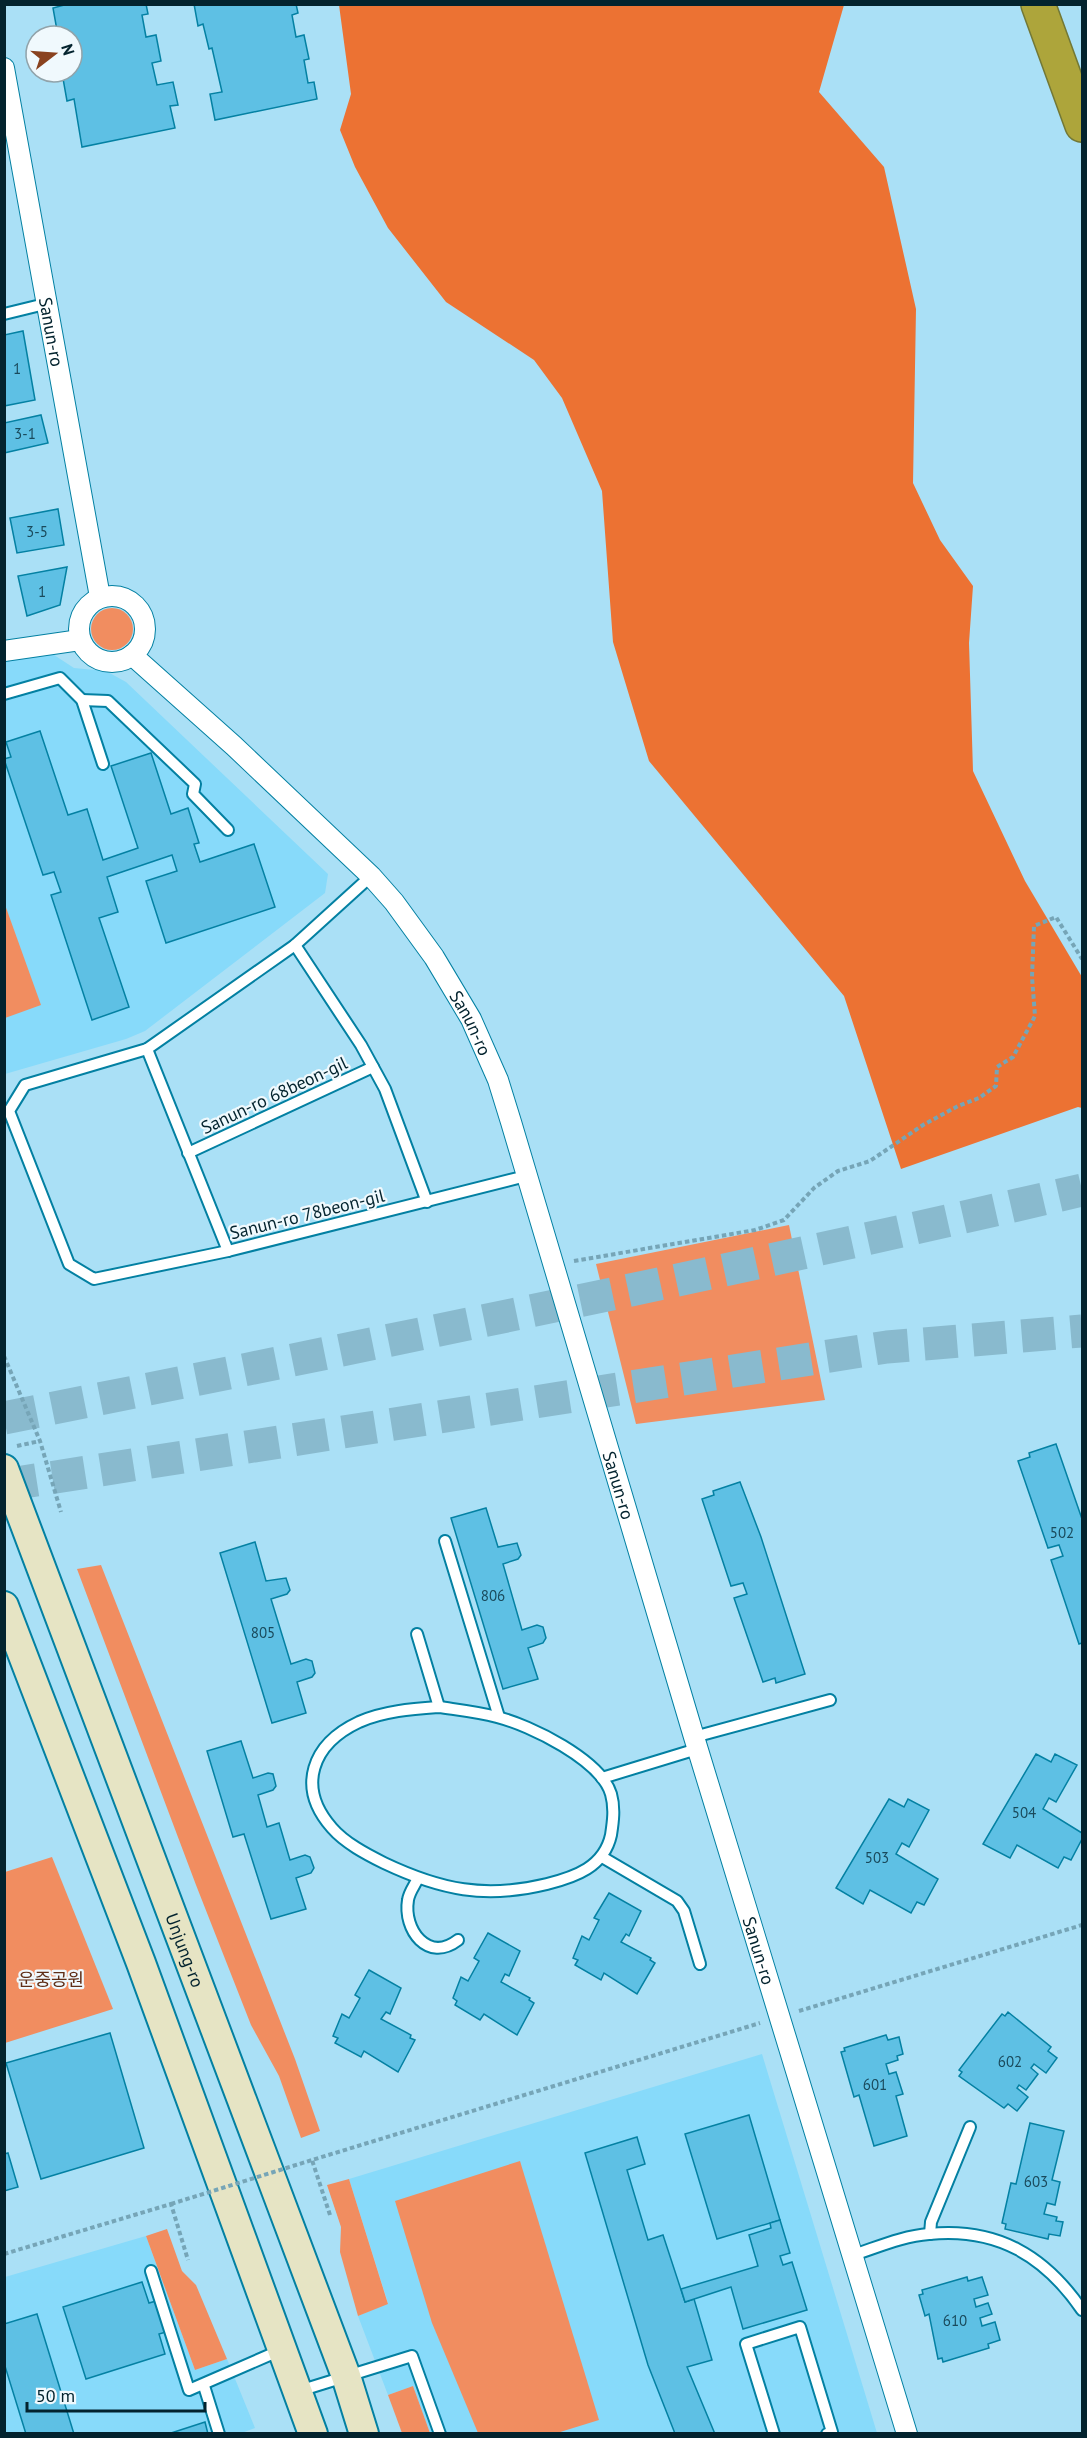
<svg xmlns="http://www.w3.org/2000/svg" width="1087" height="2438" viewBox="0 0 1087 2438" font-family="'PT Sans','Noto Sans KR',sans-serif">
  <rect width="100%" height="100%" fill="#aae0f6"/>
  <g fill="#87dafa">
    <polygon points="51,653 74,668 106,671 126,682 328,874 325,893 145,1031 126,1039 5,1074 5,660"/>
    <polygon points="762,2054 877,2433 430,2433 413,2386 388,2395 358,2316 388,2303 349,2179"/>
    <polygon points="146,2236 195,2370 227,2359 255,2428 239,2434 5,2434 5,2277"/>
  </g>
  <g fill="#f18d60">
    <circle cx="112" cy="629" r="21"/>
    <polygon points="4,902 41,1005 5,1018 4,1018"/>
    <polygon points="789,1225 825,1400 636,1424 596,1264"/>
    <polygon points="101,1565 295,2059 320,2131 301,2138 279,2076 251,2025 196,1885 77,1569"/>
    <polygon points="52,1857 113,2009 5,2043 5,1872"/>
    <polygon points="520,2161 599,2420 557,2433 478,2433 432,2323 395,2201"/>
    <polygon points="349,2179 388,2304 358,2316 340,2252 341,2227 327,2185"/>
    <polygon points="167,2229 182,2271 196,2285 227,2359 195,2370 146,2236"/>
    <polygon points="413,2386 430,2433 402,2433 388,2395"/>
  </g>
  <polygon fill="#ec7233" points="339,5 844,5 819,92 884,167 916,309 913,483 940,540 973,586 969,643 973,771 1025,881 1082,977 1082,1108 1078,1107 901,1169 844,996 649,761 613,642 602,491 562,398 534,360 446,302 388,228 355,167 340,130 351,94"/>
  <g fill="#5ec0e4" stroke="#0481a3" stroke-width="1.5">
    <polygon points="68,4 146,4 148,14 142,15 146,37 156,35 161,61 152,63 157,85 173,82 178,105 170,106 175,128 82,147 74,99 67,101 62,73 72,72 72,36 58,36 53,8"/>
    <polygon points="194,4 296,4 298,13 292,15 296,37 304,35 309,59 304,60 308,83 314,82 317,99 215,120 210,94 222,92 212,48 209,49 203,24 198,26"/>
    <polygon points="23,331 35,400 4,406 4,335"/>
    <polygon points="41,415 48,443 4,453 4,423"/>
    <polygon points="58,509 64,545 17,553 10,518"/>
    <polygon points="67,567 60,605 27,616 18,576"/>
    <polygon points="40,731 68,815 87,809 103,860 138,848 111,766 151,753 171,814 188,808 199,843 194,844 200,862 254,844 275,907 166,943 146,881 177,871 172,855 107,877 118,912 99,918 129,1007 92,1020 51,895 61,892 54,872 43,875 4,759 11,757 6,742"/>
    <polygon points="1056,1444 1082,1519 1082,1643 1079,1644 1051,1560 1063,1556 1059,1545 1048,1548 1018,1461 1030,1457 1029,1453"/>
    <polygon points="740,1482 761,1537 805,1674 776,1683 775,1678 763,1682 734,1598 747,1594 743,1583 731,1586 702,1499 714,1495 713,1491"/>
    <polygon points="486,1508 498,1547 517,1543 521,1555 518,1559 503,1564 522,1630 537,1625 543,1627 546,1638 543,1643 528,1648 538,1679 503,1689 451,1518"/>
    <polygon points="255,1542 266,1581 286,1578 290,1590 287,1594 271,1599 291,1664 306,1659 312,1661 315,1673 312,1677 297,1682 306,1713 272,1723 220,1553"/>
    <polygon points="241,1741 253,1778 268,1773 273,1774 276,1786 273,1790 258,1795 267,1827 279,1823 290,1860 305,1855 310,1857 314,1868 311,1873 296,1878 306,1909 271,1919 244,1834 233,1837 207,1751"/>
    <polygon points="1036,1754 1051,1762 1055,1754 1077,1765 1056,1802 1049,1798 1043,1809 1082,1833 1082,1839 1071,1860 1064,1857 1058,1868 1017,1845 1010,1858 983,1844"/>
    <polygon points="889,1799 904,1807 908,1799 929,1810 909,1847 902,1843 896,1854 938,1879 924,1905 917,1902 911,1913 870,1890 863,1904 836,1888"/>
    <polygon points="609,1893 641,1911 629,1936 626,1934 621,1942 651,1958 650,1960 655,1963 637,1994 604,1973 601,1980 575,1965 578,1960 573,1958 582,1936 589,1940 599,1920 594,1918"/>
    <polygon points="488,1933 520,1951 509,1976 505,1974 501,1982 530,1998 529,2000 534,2003 517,2035 484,2014 480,2020 455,2005 457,2001 453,1998 461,1977 468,1981 479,1961 474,1958"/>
    <polygon points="369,1970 401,1988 390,2014 386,2012 381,2019 411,2035 410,2038 415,2040 398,2072 364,2051 361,2057 335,2043 338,2038 333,2036 342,2014 349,2018 360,1998 355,1995"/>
    <polygon points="1008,2012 1051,2047 1048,2051 1057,2058 1046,2073 1034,2064 1031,2068 1038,2074 1026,2090 1019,2085 1017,2088 1028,2097 1017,2111 1008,2104 1004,2108 959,2076 962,2072 959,2070 1002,2014 1005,2016"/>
    <polygon points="110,2033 144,2148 41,2179 6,2063"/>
    <polygon points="886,2035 888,2040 899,2037 903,2054 897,2056 898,2060 886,2064 889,2074 896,2072 903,2094 896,2096 907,2136 874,2146 859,2095 854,2097 841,2052 845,2051 844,2048"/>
    <polygon points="749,2115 780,2220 717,2239 685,2134"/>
    <polygon points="1030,2123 1064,2131 1052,2180 1060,2182 1055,2205 1047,2203 1044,2214 1057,2217 1056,2221 1063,2222 1060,2236 1049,2234 1048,2239 1005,2229 1006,2224 1002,2223 1011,2183 1016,2184"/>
    <polygon points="637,2137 645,2164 627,2170 648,2240 663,2235 685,2302 694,2299 712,2360 687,2367 715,2434 675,2434 674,2431 648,2365 585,2153"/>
    <polygon points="8,2153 18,2187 4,2191 4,2154"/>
    <polygon points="780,2220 790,2253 780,2256 783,2265 792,2262 807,2310 743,2329 731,2287 685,2302 681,2289 758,2266 749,2235 771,2228 770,2223"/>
    <polygon points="967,2277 968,2281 982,2277 988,2295 974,2299 976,2307 988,2303 992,2314 980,2318 982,2326 995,2322 1000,2340 988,2344 989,2348 943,2362 942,2358 938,2359 929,2314 925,2316 919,2295 923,2294 922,2290"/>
    <polygon points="142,2282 149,2303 156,2301 166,2332 159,2334 165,2354 86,2379 63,2307"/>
    <polygon points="37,2314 74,2434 26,2434 4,2363 4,2324"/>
    <polygon points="205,2422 208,2434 168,2434"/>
  </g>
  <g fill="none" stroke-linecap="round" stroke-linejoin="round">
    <g stroke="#89bace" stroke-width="33" stroke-dasharray="33 16" stroke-linecap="butt">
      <path d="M4,1418C365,1346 725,1273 1082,1190"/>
      <polyline points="4,1485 887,1347 1082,1331"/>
    </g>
    <g stroke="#0380a2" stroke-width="14">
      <g id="lane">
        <polyline points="4,314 49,303"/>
        <polyline points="4,694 60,678 82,700 103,764"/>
        <polyline points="82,700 108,701 195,784 193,794 228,830"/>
        <polyline points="371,876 295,945 147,1049 25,1085 9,1111 69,1264 94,1279 228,1251 526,1176"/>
        <polyline points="295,945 361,1045 385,1089 427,1202"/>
        <polyline points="147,1049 228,1251"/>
        <polyline points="188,1153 373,1067"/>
        <polyline points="445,1541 499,1717"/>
        <polyline points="417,1634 439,1707"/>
        <path d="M439,1707C459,1710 478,1712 497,1717C530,1725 601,1760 611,1794C615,1808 613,1822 611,1835C604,1867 575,1877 547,1884C485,1899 441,1890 384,1863C366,1854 345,1843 332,1828C296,1787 312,1744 359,1722C384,1711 412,1709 439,1707Z"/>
        <polyline points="694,1737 830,1700"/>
        <polyline points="602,1778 697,1749"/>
        <polyline points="602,1857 677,1901 684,1911 700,1964"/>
        <path d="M418,1878C415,1885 409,1892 408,1900C403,1930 428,1963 458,1940"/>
        <polyline points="930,2234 931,2222 970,2127"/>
        <path d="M853,2255C878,2247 903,2236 929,2234C997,2227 1045,2256 1082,2310"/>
        <polyline points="151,2271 189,2390 281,2350"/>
        <polyline points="204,2386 219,2434"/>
        <polyline points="299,2391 412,2356 440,2434"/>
        <polyline points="774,2434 746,2344 800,2327 832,2432 827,2434"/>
      </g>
    </g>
    <g stroke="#0380a2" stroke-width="22">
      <g id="street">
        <path id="s1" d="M4,68L100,597"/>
        <circle cx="112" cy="629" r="33"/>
        <polyline points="4,651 80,640"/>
        <path id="s2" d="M132,655L234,746L371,876L394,902L434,957L471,1019L498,1080L511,1122L694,1737L907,2434"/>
      </g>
    </g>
    <g stroke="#0380a2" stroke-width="32">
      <g id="secondary">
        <path id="s3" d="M4,1469L346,2376L364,2434"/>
        <polyline points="4,1606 141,1963 313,2434"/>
      </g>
    </g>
    <g stroke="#727836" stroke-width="36">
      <polyline id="highway" points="1038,4 1082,125"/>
    </g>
    <g stroke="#76a5b7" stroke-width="4" stroke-dasharray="4.5 3" stroke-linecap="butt">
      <polyline points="574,1261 755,1230 784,1220 814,1188 838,1171 870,1161 923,1125 958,1106 979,1098 996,1086 997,1067 1013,1057 1035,1016 1032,977 1034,926 1056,917 1082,959"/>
      <polyline points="4,1356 40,1441 61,1512"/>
      <polyline points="17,1446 40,1441"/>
      <polyline points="799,2011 1082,1925"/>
      <polyline points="330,2215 312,2160 760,2023"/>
      <polyline points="4,2254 171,2204 188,2260"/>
    </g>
    <use href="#lane" stroke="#fff" stroke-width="10"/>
    <use href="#street" stroke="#fff" stroke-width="20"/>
    <use href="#secondary" stroke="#e6e4c4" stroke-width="28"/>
    <use href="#highway" stroke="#ada53b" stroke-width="33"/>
    <polyline stroke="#76a5b7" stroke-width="4" stroke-dasharray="4.5 3" stroke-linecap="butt" points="171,2204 312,2160"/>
  </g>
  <g text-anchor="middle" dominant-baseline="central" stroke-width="4.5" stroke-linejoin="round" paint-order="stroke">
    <g font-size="15" fill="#1a4a5c">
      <text x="17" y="368">1</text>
      <text x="25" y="433">3-1</text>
      <text x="37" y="531">3-5</text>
      <text x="42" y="591">1</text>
      <text x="1062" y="1532">502</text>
      <text x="493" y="1595">806</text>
      <text x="263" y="1632">805</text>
      <text x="1024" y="1812">504</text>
      <text x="877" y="1857">503</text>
      <text x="1010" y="2061">602</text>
      <text x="875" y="2084">601</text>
      <text x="1036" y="2181">603</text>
      <text x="955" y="2320">610</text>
    </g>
    <g font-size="18" fill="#03232e" stroke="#f0f9fd">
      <text stroke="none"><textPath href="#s1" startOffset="268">Sanun-ro</textPath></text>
      <text stroke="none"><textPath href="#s2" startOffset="504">Sanun-ro</textPath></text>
      <text transform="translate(274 1095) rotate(-25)">Sanun-ro 68beon-gil</text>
      <text transform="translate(307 1214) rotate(-14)">Sanun-ro 78beon-gil</text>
      <text stroke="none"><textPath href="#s2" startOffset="990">Sanun-ro</textPath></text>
      <text stroke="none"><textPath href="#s3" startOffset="514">Unjung-ro</textPath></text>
      <text stroke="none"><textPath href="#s2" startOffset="1476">Sanun-ro</textPath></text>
    </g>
    <g font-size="18" fill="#5f2e16" stroke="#f0f9fd">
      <text x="51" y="1979">운중공원</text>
    </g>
  </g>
  <rect width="1087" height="2438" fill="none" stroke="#03232e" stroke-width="12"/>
  <g transform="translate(54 54) rotate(73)"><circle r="28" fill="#f0f9fd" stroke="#91a3aa" stroke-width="1.5"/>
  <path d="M0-4.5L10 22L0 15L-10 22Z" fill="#89421f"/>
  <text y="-9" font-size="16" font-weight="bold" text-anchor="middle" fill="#03232e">N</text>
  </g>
  <path d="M27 2402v9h178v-9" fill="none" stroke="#03232e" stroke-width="3"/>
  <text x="36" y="2402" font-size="18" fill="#03232e" stroke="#f0f9fd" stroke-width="4.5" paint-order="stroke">50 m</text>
</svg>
